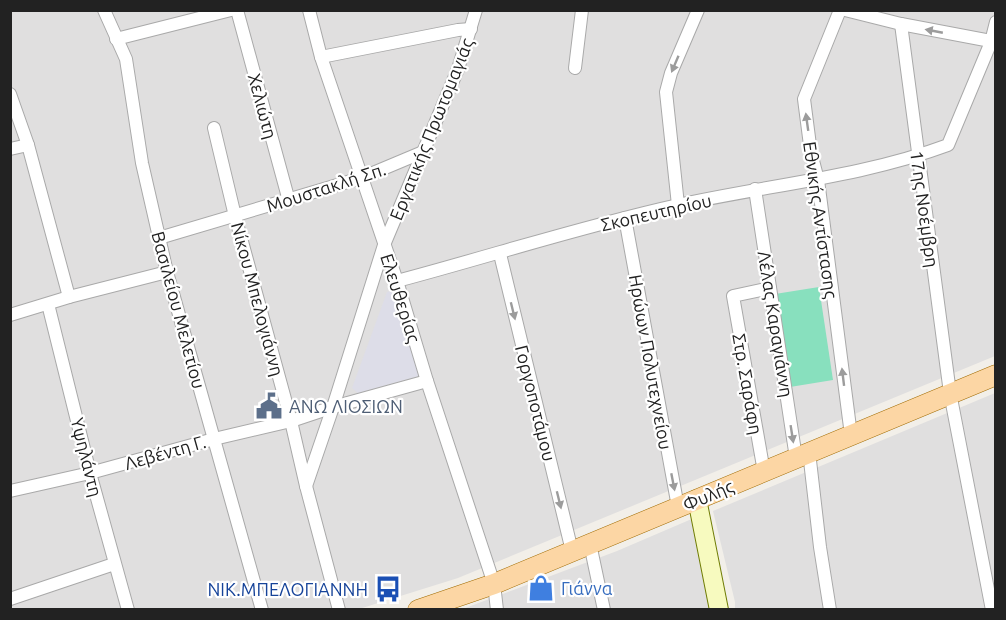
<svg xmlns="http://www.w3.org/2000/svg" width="1006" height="620" viewBox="0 0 1006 620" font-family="Ubuntu,sans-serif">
  <rect width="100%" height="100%" fill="#f2efe9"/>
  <g fill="#e0dfdf">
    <polygon points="10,11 995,11 995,356 458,578 359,609 11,609"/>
    <polygon points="995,393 995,609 735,609 735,602 713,511"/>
    <polygon points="694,518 713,610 460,610 617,551"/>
  </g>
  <polygon fill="#88e0be" points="819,287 833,380 790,387 775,294"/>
  <polygon fill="#dddde8" points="393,290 419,376 358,393 352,388 387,292"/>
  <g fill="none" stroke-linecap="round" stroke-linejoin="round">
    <g stroke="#a9a9a9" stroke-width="14">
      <g id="street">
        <polyline points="104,10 126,59 142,163 167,272 262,610"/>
        <polyline points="237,10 289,201"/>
        <polyline points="309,10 321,57 397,281 427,381 494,584 497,610"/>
        <polyline points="840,10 804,99 811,153 818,180 851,435"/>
        <polyline points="845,10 901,24 996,42"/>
        <polyline points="901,24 950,393 992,610"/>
        <polyline points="116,39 231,10"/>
        <polyline points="321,57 458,30 471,29"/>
        <polyline points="575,68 582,10"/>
        <polyline points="10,94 28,145 69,297"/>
        <polyline points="214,128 235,216 291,421 306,486 339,610"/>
        <polyline points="10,149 28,145"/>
        <polyline points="755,189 796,458"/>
        <polyline points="678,205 666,92 671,73 698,10"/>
        <polyline points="625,218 678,507"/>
        <polyline points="159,238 361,178 423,152"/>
        <polyline points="500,254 572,551"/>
        <path d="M397,281C491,256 583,226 678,205C768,185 862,177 948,145L991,42L996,22"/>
        <polyline points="48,304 90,473 128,610"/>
        <polyline points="10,315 69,297 167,272"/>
        <polyline points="809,452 820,547 830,610"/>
        <polyline points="764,472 733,296 770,288"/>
        <polyline points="306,486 333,407 384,245 458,69 476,10"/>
        <polyline points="10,491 90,473 214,439 291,421 333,407 427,381"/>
        <polyline points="590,544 604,610"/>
        <polyline points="10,599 114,564"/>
      </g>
    </g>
    <g stroke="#707d05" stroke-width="20">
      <polyline id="secondary" points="697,499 719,610"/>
    </g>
    <g stroke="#a06b00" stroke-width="21">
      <polyline id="primary" points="418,610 494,584 996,375"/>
    </g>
    <use href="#street" stroke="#fff" stroke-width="12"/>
    <use href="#secondary" stroke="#f7fabf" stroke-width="18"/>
    <use href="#primary" stroke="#fcd6a4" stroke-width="20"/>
  </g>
  <defs><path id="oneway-solid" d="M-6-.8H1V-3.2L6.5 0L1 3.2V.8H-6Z" transform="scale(1.5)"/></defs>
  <g fill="#9c9c9c">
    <use href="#oneway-solid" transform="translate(934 31) rotate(-169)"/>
    <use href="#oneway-solid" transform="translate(675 64) rotate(113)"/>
    <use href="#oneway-solid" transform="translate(807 122) rotate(-98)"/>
    <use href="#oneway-solid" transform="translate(513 311) rotate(76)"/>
    <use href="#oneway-solid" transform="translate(843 377) rotate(-97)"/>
    <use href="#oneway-solid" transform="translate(792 434) rotate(81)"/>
    <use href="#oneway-solid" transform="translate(673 482) rotate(79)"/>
    <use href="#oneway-solid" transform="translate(559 500) rotate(76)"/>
  </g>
  <defs>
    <g id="civic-bare" transform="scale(2.07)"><path d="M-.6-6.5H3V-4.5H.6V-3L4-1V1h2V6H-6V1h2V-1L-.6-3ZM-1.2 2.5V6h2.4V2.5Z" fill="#5c6f8a" stroke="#fff" stroke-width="2.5" paint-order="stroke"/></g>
    <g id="shop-bare" transform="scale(2.07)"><path d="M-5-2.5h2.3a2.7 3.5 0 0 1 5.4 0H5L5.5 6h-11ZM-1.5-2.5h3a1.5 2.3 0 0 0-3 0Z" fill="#3f7fe0" stroke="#fff" stroke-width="2.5" paint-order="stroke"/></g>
    <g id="bus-bare" transform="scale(2.07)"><path d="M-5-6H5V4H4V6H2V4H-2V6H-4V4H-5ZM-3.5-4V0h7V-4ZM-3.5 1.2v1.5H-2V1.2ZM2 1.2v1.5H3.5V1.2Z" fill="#1a4fb4" stroke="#fff" stroke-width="2.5" paint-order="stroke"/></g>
  </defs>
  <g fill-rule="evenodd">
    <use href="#civic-bare" x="269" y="406"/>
    <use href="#shop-bare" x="541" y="588"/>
    <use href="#bus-bare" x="388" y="589"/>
  </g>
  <g text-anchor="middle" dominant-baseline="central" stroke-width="4.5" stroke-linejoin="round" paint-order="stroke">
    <g font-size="18" fill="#222" stroke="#fff">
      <text transform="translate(263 106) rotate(75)">Χελιώτη</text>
      <text transform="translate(431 129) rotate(-68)">Εργατικής Πρωτομαγιάς</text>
      <text transform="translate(326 187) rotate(-18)">Μουστακλή Σπ.</text>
      <text transform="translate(925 209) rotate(82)">17ης Νοέμβρη</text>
      <text transform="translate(656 212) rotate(-13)">Σκοπευτηρίου</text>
      <text transform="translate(821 220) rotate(82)">Εθνικής Αντίστασης</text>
      <text transform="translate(401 298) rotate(72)">Ελευθερίας</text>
      <text transform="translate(258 299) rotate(75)">Νίκου Μπελογιάννη</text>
      <text transform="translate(179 310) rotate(75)">Βασιλείου Μελετίου</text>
      <text transform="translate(776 324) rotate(81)">Λέλας Καραγιάννη</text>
      <text transform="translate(651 362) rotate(80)">Ηρώων Πολυτεχνείου</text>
      <text transform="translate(748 384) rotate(80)">Στρ. Σαράφη</text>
      <text transform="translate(536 403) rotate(76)">Γοργοποτάμου</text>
      <text transform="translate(165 452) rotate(-16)">Λεβέντη Γ.</text>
      <text transform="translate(87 457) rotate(76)">Υψηλάντη</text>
      <text transform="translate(708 495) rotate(-23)">Φυλής</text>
    </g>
    <g font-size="18" fill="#4e5e75" stroke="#fff" text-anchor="start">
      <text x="289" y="406">ΑΝΩ ΛΙΟΣΙΩΝ</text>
    </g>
    <g font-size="18" fill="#366cbe" stroke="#fff" text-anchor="start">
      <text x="561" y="588">Γιάννα</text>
    </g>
    <g font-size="18" fill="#164399" stroke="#fff" text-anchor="end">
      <text x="368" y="589">ΝΙΚ.ΜΠΕΛΟΓΙΑΝΝΗ</text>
    </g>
  </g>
  <rect width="1006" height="620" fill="none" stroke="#222222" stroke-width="24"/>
</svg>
